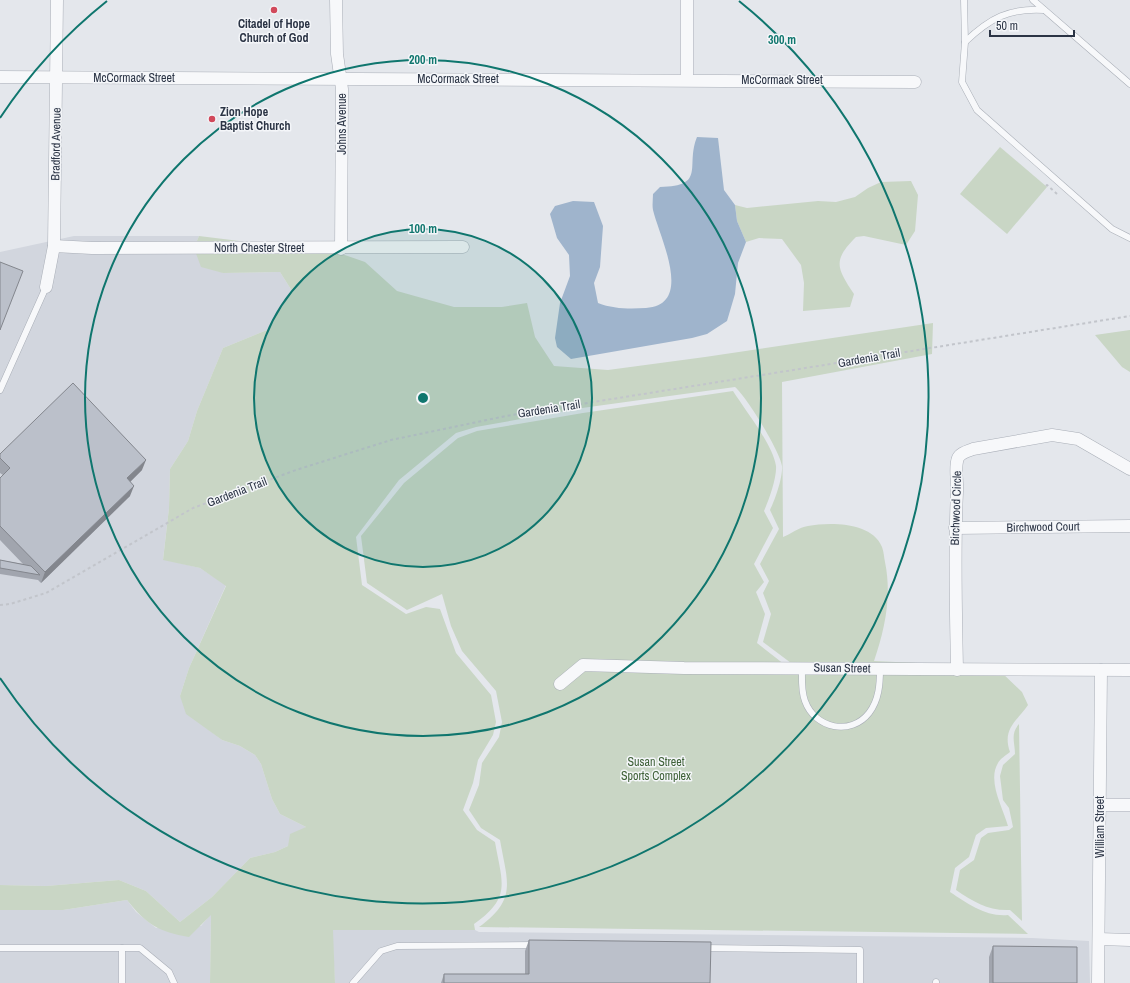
<svg xmlns="http://www.w3.org/2000/svg" width="1130" height="983" viewBox="0 0 1130 983" font-family="'Archivo Narrow',sans-serif">
  <rect width="100%" height="100%" fill="#e4e7ec"/>
  <g fill="#d2d6de">
    <polygon points="74,236 199,236 194,248 223,273 280,272 292,291 267,330 223,348 197,411 188,441 170,469 169,508 163,559 200,568 226,585 189,668 180,696 205,727 222,740 240,746 255,755 261,764 272,799 280,814 306,827 288,846 275,852 250,858 212,897 180,922 146,891 119,880 46,886 0,885 0,252"/>
    <polygon points="127,900 136,912 156,928 201,926 211,914 210,983 0,983 0,910 63,910"/>
    <polygon points="332,930 475,930 479,932 1032,938 1089,941 1090,983 335,983"/>
  </g>
  <g fill="#c9d6c5">
    <polygon points="1000,147 1047,187 1007,234 960,194"/>
    <path d="M911,181L918,195L915,231L906,245L864,236L856,237C832,261 837,268 854,294L850,307L803,311L804,283L801,265L782,239L759,238L746,242L737,221L735,205L747,208L818,201L836,202L855,197L868,188L881,182Z"/>
    <path d="M199,236L339,253L365,262L397,291L454,307H502L527,303L535,337L554,366L608,370L705,357L933,323L932,354L782,382L783,537C791,534 799,527 808,526C830,522 872,522 882,547C884,552 884,558 885,562C892,596 885,629 874,661L939,664L791,663L763,642L771,614L763,593L769,581L760,564L779,529L770,510C775,500 783,477 782,466C780,451 746,396 735,387L582,408L476,427L456,433L399,480L356,537L362,585L406,614L426,607L440,609L456,653L491,695L496,722L493,735L478,760L473,783L463,810L477,830L495,842C502,883 512,897 474,924L475,930H333L335,983H210L211,915L189,937C159,932 146,924 127,900L63,910H0V885L46,886L119,880L146,891L180,922L212,897L250,858L275,852L288,846L290,834L306,827L280,814L272,799L261,764L255,755L240,746L222,740L186,714L180,696L189,668L226,586L200,568L163,560L169,508L170,469L188,441L197,411L223,348L267,330L292,291L280,272L223,273L201,267L194,248Z"/>
    <polygon points="1130,330 1130,372 1122,367 1095,335"/>
    <path d="M733,391C745,410 773,445 776,466C777,477 769,500 764,511L773,528L754,564L764,582L756,592L765,614L757,643L789,668L999,670L1022,692L1028,705C1016,722 1002,729 1010,752C1006,755 1000,759 998,763C987,781 1003,808 1008,826L986,828L976,835L969,857L955,868L950,892C968,904 986,917 1008,915L1028,934L479,927C518,899 507,881 500,840L481,828L469,810L479,785L482,763L499,737L502,722L496,691L462,651L451,626L442,594L407,610L367,583L361,536L404,483L458,438L477,431L583,413Z"/>
    <path d="M1019,724L1022,921L1010,910C988,911 974,902 956,890L960,870L974,860L981,838L988,833L1009,830L1013,827L1009,808L1003,800L1000,776L1003,765L1015,754C1015,743 1010,734 1019,724Z"/>
  </g>
  <path fill="#9fb4cc" d="M697,137L718,138L724,190L735,205L737,221L746,242L738,263L735,294L727,321L707,334L692,338L571,359L557,347L555,338L560,303L570,276L569,255L557,238L550,214L555,206L573,201L594,202L603,226L600,267L594,283L598,303C613,309 630,309 646,308C695,305 659,236 653,210C652,205 653,199 653,194L660,187C707,186 685,166 697,137Z"/>
  <g fill="none" stroke-linecap="round" stroke-linejoin="round">
    <g stroke="#a9aeb7" stroke-width="7">
      <g id="service">
        <polyline points="964,0 965,42"/>
        <polyline points="1033,0 1130,84"/>
        <path d="M1044,10C1009,8 990,18 965,42L962,82L977,110L1112,229L1130,238"/>
        <polyline points="0,390 46,287"/>
        <path d="M802,668C802,679 801,691 805,701C815,729 851,736 869,713C879,700 880,684 880,669"/>
        <polyline points="0,948 140,948 169,972 174,983"/>
        <polyline points="704,948 860,950 860,983"/>
        <polyline points="936,982 936,983"/>
        <polyline points="122,983 122,948"/>
        <polyline points="353,983 381,951 397,946 534,945"/>
      </g>
    </g>
    <g stroke="#a9aeb7" stroke-width="13">
      <g id="minor">
        <polyline points="336,0 337,54 342,89 341,249"/>
        <polyline points="687,0 687,80"/>
        <polyline points="0,77 915,82"/>
        <polyline points="54,246 92,248 463,247"/>
        <polyline points="46,287 54,246 57,0"/>
        <polyline points="955,528 1130,526"/>
        <path d="M957,670C956,610 954,551 957,492C958,481 954,468 958,458C960,453 968,451 973,449L1052,435L1078,439L1130,469"/>
        <polyline points="560,684 583,665 684,668 1130,670"/>
        <polyline points="1101,805 1130,805"/>
        <polyline points="1099,939 1130,940"/>
        <polyline points="1098,983 1101,670"/>
      </g>
    </g>
    <g stroke="#c2c5cb" stroke-width="2" stroke-dasharray="3 3" stroke-linecap="butt">
      <polyline points="1046,186 1047,185 1057,194"/>
      <polyline points="0,605 10,604 46,593 193,508 296,470 391,440 506,416 1130,316"/>
    </g>
    <use href="#service" stroke="#f7f8fa" stroke-width="6"/>
    <use href="#minor" stroke="#f7f8fa" stroke-width="12"/>
  </g>
  <g fill="#a1a5ae">
    <polygon points="0,454 142,470 130,482 130,496 41,583 38,580 0,574 0,560 23,564 0,540 0,478 3,475 0,473"/>
    <polygon points="529,940 710,983 441,983 444,974 525,974 525,951"/>
    <polygon points="993,946 1077,983 989,983 989,957"/>
  </g>
  <g fill="#83868d">
    <polygon points="146,460 142,470 123,489 127,478"/>
    <polygon points="134,486 130,496 41,583 45,572"/>
  </g>
  <g fill="#bbc0ca" stroke="#83868d">
    <polygon points="0,262 23,271 0,330"/>
    <polygon points="73,383 146,460 127,478 134,486 45,572 0,526 0,478 10,468 0,458 0,454"/>
    <polygon points="0,560 31,566 40,575 0,568"/>
    <polygon points="529,940 711,942 710,983 444,983 444,974 529,974"/>
    <polygon points="993,946 1077,947 1077,983 993,983"/>
  </g>
  <circle cx="423" cy="398" r="169" fill="#0f766e" fill-opacity=".12"/>
  <g fill="none" stroke="#0f766e" stroke-width="2">
    <circle cx="423" cy="398" r="169"/>
    <circle cx="423" cy="398" r="338"/>
    <path d="M0 118A507 507 0 0 1 107 1M739 1A507 507 0 1 1 0 678"/>
  </g>
  <g fill="#d1495b" stroke="#f4f6f9" stroke-width="1.5">
    <circle cx="274" cy="10" r="4"/>
    <circle cx="212" cy="119" r="4"/>
  </g>
  <g text-anchor="middle" dominant-baseline="central" stroke-width="3" stroke-linejoin="round" paint-order="stroke">
    <g font-size="12" font-weight="bold" fill="#2b3445" stroke="#f4f6f9">
      <text x="274" y="24">Citadel of Hope<tspan x="274" dy="14">Church of God</tspan></text>
      <text x="220" y="112" text-anchor="start">Zion Hope<tspan x="220" dy="14">Baptist Church</tspan></text>
    </g>
    <g font-size="12" fill="#2b3445" stroke="#f4f6f9">
      <text x="134" y="78">McCormack Street</text>
      <text x="458" y="79">McCormack Street</text>
      <text x="782" y="80">McCormack Street</text>
      <text transform="translate(342 124) rotate(-90)">Johns Avenue</text>
      <text transform="translate(56 144) rotate(-89)">Bradford Avenue</text>
      <text x="259" y="248">North Chester Street</text>
      <text transform="translate(869 358) rotate(-10)">Gardenia Trail</text>
      <text transform="translate(549 409) rotate(-9)">Gardenia Trail</text>
      <text transform="translate(237 492) rotate(-21)">Gardenia Trail</text>
      <text transform="translate(956 508) rotate(-88)">Birchwood Circle</text>
      <text transform="translate(1043 527) rotate(-1)">Birchwood Court</text>
      <text transform="translate(842 668) rotate(1)">Susan Street</text>
      <text transform="translate(1100 827) rotate(-90)">William Street</text>
    </g>
    <g font-size="12" fill="#3f6138" stroke="#f4f6f9">
      <text x="656" y="762">Susan Street<tspan x="656" dy="14">Sports Complex</tspan></text>
    </g>
  </g>
  <circle cx="423" cy="398" r="6" fill="#0f766e" stroke="#f4f6f9" stroke-width="2"/>
  <g font-size="12" text-anchor="middle" font-weight="bold" fill="#0f766e" stroke="#f4f6f9" stroke-width="3" stroke-linejoin="round" paint-order="stroke">
    <text x="782" y="44">300 m</text>
    <text x="423" y="64">200 m</text>
    <text x="423" y="233">100 m</text>
  </g>
  <path d="M990 30v6h84v-6" fill="none" stroke="#2b3445" stroke-width="2"/>
  <text x="996" y="30" font-size="12" fill="#2b3445" stroke="#f4f6f9" stroke-width="3" paint-order="stroke">50 m</text>
</svg>
